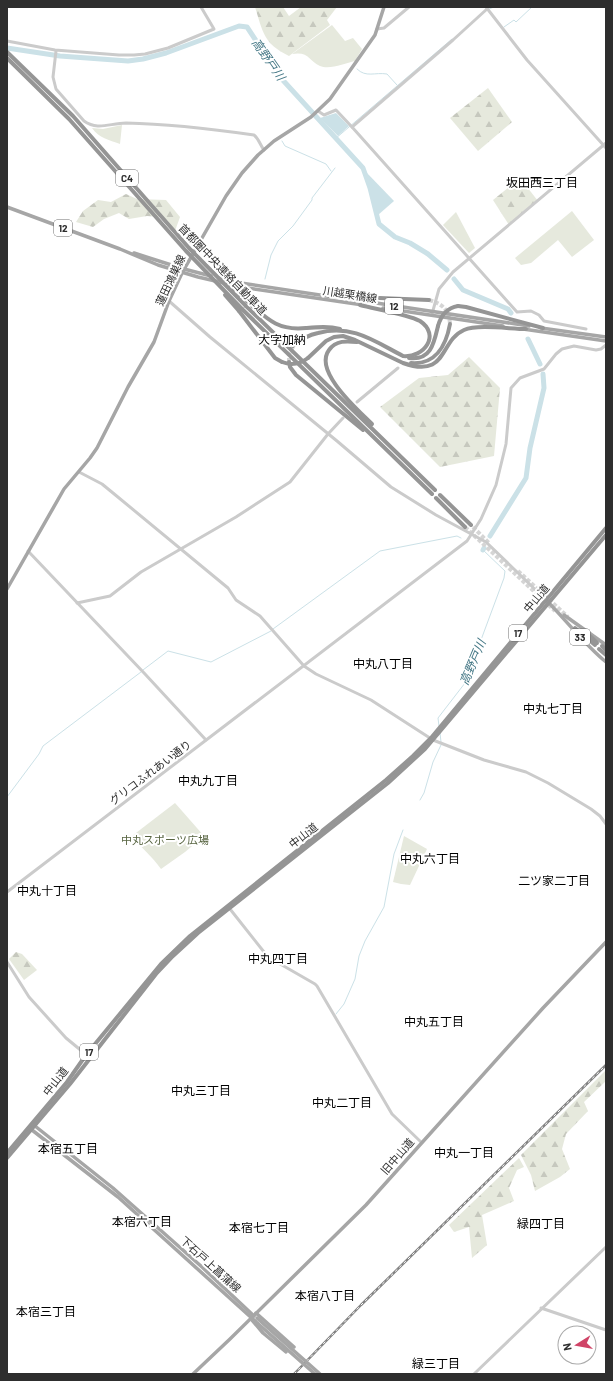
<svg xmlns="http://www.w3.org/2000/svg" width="613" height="1381" viewBox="0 0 613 1381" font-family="Barlow,'Noto Sans JP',sans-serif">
  <defs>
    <pattern id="forest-firs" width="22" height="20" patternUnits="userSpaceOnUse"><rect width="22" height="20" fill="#e6e9dd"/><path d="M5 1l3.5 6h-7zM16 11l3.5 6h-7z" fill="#c6c8be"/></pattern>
  </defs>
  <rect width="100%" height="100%" fill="#fff"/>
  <g fill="#e6e9dd">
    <path d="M332,25L345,41L353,38L362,49L355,61C345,63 330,70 320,66C309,61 309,51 292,54Z"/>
    <path d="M122,125L120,144C109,140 99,138 92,128L103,129Z"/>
    <polygon points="572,211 594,240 572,257 558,240 531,263 521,265 515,258"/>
    <polygon points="456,212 475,248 469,253 443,225"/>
    <path d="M175,803L204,836L185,852L161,869C153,857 141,848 132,836Z"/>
    <polygon points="404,836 427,849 410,885 401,884 393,882"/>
  </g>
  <g fill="url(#forest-firs)">
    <path d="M255,7H283L289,16L301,7H337L327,20L330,25L289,56C263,43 263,32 255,7Z"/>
    <polygon points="488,88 512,122 478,151 450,118"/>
    <polygon points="520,178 538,201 509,225 493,200"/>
    <polygon points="126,194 137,199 166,200 180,217 175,231 160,217 147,216 129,219 119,213 104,219 93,227 76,222 83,211 98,200 111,202"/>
    <polygon points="469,357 500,388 494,456 440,467 380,407 419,378 448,375"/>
    <polygon points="16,952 22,954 37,970 24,980 9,959"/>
    <polygon points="606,1070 606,1081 584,1102 588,1111 566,1134 562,1149 570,1169 560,1177 535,1191 531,1175 521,1155"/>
    <polygon points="519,1158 524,1167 517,1170 509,1188 514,1201 482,1215 487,1245 472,1258 469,1227 454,1232 449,1225"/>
  </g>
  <g fill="#cbe1e7">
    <polygon points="336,113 349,126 338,136 320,118"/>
    <polygon points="366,172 394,201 378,215"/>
  </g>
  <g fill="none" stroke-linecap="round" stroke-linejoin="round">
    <g stroke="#cbe1e7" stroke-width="1">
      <polyline points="489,9 494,7"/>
      <polyline points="504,27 514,20 516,22 532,7"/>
      <path d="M357,69C366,78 375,72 387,74L397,85"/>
      <polyline points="335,139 452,39"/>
      <polyline points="282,141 285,146 326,164 331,171"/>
      <polyline points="265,279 271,255 278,241 293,226 312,200 312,198 335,168"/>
      <polyline points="273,629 380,551 457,536 461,538"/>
      <polyline points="143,670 168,651 211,662 271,631"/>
      <polyline points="439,726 438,718 465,683 504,578 505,571 483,550"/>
      <polyline points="440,733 441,742"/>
      <polyline points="7,797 39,754 43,746 141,672"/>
      <polyline points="420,800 424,793 433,762 441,745"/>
      <polyline points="336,1014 344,1004 355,979 359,956 365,941 384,907 394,854 403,830"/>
    </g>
    <g stroke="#cbe1e7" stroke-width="5">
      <polyline points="7,48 60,56 128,61 143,59 166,53 239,26 247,27 280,77 363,168 370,188 379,224 395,237 410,243 428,254 447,270"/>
      <polyline points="454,279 463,290 508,309 511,313"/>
      <polyline points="528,339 540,364"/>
      <polyline points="490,536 526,478 530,448 544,388 543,374"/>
      <polyline points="483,550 484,548"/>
    </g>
    <g stroke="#d5d5d5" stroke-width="4" stroke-dasharray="4 2" stroke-linecap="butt">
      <path d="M429,300C443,304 449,310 450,324"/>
      <polyline points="289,362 289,354 293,347"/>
      <polyline points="465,527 555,611"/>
      <polyline points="473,527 489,543"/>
      <polyline points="518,571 568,617"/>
    </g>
    <g stroke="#cbcbcb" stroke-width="3">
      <polyline points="486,7 527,60 606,148"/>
      <polyline points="377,29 384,28 409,7"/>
      <polyline points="7,41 55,50 119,55 134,55 145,54 168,48 214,29 201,7"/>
      <path d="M56,51L53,77L56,89L84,121C98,131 110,123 126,123C169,124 212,129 254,135C259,139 260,145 264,150"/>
      <polyline points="318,111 324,115 336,110 352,127 517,312 531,311 539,315 544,321 586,329"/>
      <polyline points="352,127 453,40 487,9"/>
      <polyline points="169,301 210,337 337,441 391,487 436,515 486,542 546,600"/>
      <polyline points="432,314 439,289 453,272 606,143"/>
      <polyline points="357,402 398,368"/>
      <polyline points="79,472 102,484 113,493 228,588 236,600 260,616 304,666 316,674 371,700 433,740 484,760 526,772 548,783 591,809 600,816 606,824"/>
      <polyline points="28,551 145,674 206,740"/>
      <polyline points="77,603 110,596 141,572 236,517 290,482 328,434 343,418"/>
      <polyline points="7,892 467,541 481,519 496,485 506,444 511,388 520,378 544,369 556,354 562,349 574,346 596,350 601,349 606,345"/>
      <polyline points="230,909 268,957 315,984 317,986 392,1114 421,1142"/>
      <polyline points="7,962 29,997 66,1038 89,1057"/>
      <polyline points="541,1308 606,1330"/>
      <polyline points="474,1374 606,1247"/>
    </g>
    <g stroke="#a6a6a6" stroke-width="3.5">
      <polyline points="7,207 120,249 158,265 198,277 241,287 363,305"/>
      <polyline points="134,253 184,269 211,276"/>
      <polyline points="219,278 241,283 333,297"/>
      <polyline points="343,298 529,326"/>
      <polyline points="383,308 503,326"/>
      <polyline points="541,328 606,337"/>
      <polyline points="523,329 606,341"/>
      <polyline points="7,589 64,489 90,458 97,448 128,387 154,342 169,301 182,273 226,196 242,173 258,155 274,141 311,117 330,99 375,35 384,7"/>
      <path d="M547,601C567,621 584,644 606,662"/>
      <polyline points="564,615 606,645"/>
      <polyline points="31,1126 35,1126 113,1188 202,1267 254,1316"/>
      <polyline points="31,1127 32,1130 118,1197 255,1321"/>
      <polyline points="256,1313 294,1347"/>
      <polyline points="252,1320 263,1333 286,1352"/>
      <polyline points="193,1374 230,1339 366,1205 543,1008 606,942"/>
    </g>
    <g stroke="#959595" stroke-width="4">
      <polyline points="330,296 429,300"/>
      <path d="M249,303C268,320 279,331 306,328C318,327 329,326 340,329"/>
      <polyline points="246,306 435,490"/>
      <polyline points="458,306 466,307 543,328"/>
      <polyline points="242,309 432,494"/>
      <polyline points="239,311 275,358 282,362"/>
      <path d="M357,342C347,341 336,340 329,350C313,371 358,410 372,424"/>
      <path d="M293,346C300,340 308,335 318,333C352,324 374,341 403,356C424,358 441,335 420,321C407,314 375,309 360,305"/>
      <path d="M308,358L326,341L334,337L343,336L355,340L403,363C448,379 439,341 464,330C478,324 510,329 526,329"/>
      <path d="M409,358C431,361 434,343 438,326"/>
      <polyline points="289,362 290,367 296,375 363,430"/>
      <path d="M411,363C435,365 446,346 450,324"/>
      <polyline points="440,495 471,525"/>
      <polyline points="436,498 465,527"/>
      <polyline points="575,628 595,645"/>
      <polyline points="590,636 597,643"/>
      <polyline points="602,646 606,650"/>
      <polyline points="599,649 606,655"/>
      <polyline points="7,1153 67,1082 86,1055 161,964 190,936 386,780 413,756 431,738 606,528"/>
      <polyline points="7,1158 70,1084 156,974 173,956 198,933 388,783 425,749 606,535"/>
    </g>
    <g stroke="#838383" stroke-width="2.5">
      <polyline id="rail" points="294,1374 361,1305 606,1065"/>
    </g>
    <use href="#rail" stroke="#fff" stroke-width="1" stroke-dasharray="3" stroke-linecap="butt"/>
    <g stroke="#a6a6a6" stroke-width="3.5">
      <polyline points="257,1318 320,1374"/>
      <polyline points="255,1321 315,1374"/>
    </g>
    <g stroke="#959595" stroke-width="4">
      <polyline points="7,52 73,116 189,248 246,306"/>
      <polyline points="7,58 69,119 186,251 242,309"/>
      <polyline points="229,285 249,303"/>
      <polyline points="225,295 239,311"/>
      <path d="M438,326C441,315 447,308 458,306"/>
      <path d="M282,362C292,366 300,364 308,358"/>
    </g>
  </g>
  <g text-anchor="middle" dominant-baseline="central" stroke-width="4" stroke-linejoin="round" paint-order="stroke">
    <g fill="#fff" stroke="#6d6d6d" stroke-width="1">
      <rect x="116" y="170" width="22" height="16" rx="3"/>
      <rect x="54" y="220" width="18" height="16" rx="3"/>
      <rect x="385" y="298" width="18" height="16" rx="3"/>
      <rect x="509" y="625" width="18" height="16" rx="3"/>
      <rect x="570" y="629" width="20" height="16" rx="3"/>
      <rect x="80" y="1044" width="18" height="16" rx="3"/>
    </g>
    <g font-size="10" font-weight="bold" fill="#2e2e2e">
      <text x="127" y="178">C4</text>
      <text x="63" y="228">12</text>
      <text x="394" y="306">12</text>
      <text x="518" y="633">17</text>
      <text x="580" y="637">33</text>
      <text x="89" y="1052">17</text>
    </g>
    <g font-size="11" fill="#2e2e2e" stroke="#fff">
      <text transform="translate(223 269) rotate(46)">首都圏中央連絡自動車道</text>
      <text transform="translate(170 280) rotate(-65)">蓮田鴻巣線</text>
      <text transform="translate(350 294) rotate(9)">川越栗橋線</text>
      <text transform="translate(536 598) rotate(-50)">中山道</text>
      <text transform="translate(150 772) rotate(-37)">グリコふれあい通り</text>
      <text transform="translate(303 835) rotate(-38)">中山道</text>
      <text transform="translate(55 1081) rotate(-52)">中山道</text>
      <text transform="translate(397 1156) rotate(-49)">旧中山道</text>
      <text transform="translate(211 1264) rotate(42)">下石戸上菖蒲線</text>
    </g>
    <g font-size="11" fill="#576440" stroke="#fff">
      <text x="165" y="839">中丸スポーツ広場</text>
    </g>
    <g font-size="12" font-style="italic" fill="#457886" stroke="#fff">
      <text transform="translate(269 59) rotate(55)">高野戸川</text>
      <text transform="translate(472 662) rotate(-67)">高野戸川</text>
    </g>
    <g font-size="12" fill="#000" stroke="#fff">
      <text x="542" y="182">坂田西三丁目</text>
      <text x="282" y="339">大字加納</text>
      <text x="383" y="663">中丸八丁目</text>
      <text x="553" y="708">中丸七丁目</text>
      <text x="208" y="780">中丸九丁目</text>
      <text x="430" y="858">中丸六丁目</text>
      <text x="554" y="880">二ツ家二丁目</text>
      <text x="47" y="890">中丸十丁目</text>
      <text x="278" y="958">中丸四丁目</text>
      <text x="434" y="1021">中丸五丁目</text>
      <text x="201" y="1090">中丸三丁目</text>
      <text x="342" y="1102">中丸二丁目</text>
      <text x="68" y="1148">本宿五丁目</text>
      <text x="464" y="1152">中丸一丁目</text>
      <text x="142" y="1221">本宿六丁目</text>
      <text x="541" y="1223">緑四丁目</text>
      <text x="259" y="1227">本宿七丁目</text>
      <text x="325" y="1295">本宿八丁目</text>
      <text x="46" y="1311">本宿三丁目</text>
      <text x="436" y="1363">緑三丁目</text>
    </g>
  </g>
  <rect width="613" height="1381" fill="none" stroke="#2e2e2e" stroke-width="16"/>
  <g transform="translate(577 1345) rotate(259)"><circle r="19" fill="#ffffff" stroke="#ababab"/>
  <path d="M0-3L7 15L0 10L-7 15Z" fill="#d04467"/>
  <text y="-6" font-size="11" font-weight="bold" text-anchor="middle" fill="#2e2e2e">N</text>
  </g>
</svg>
